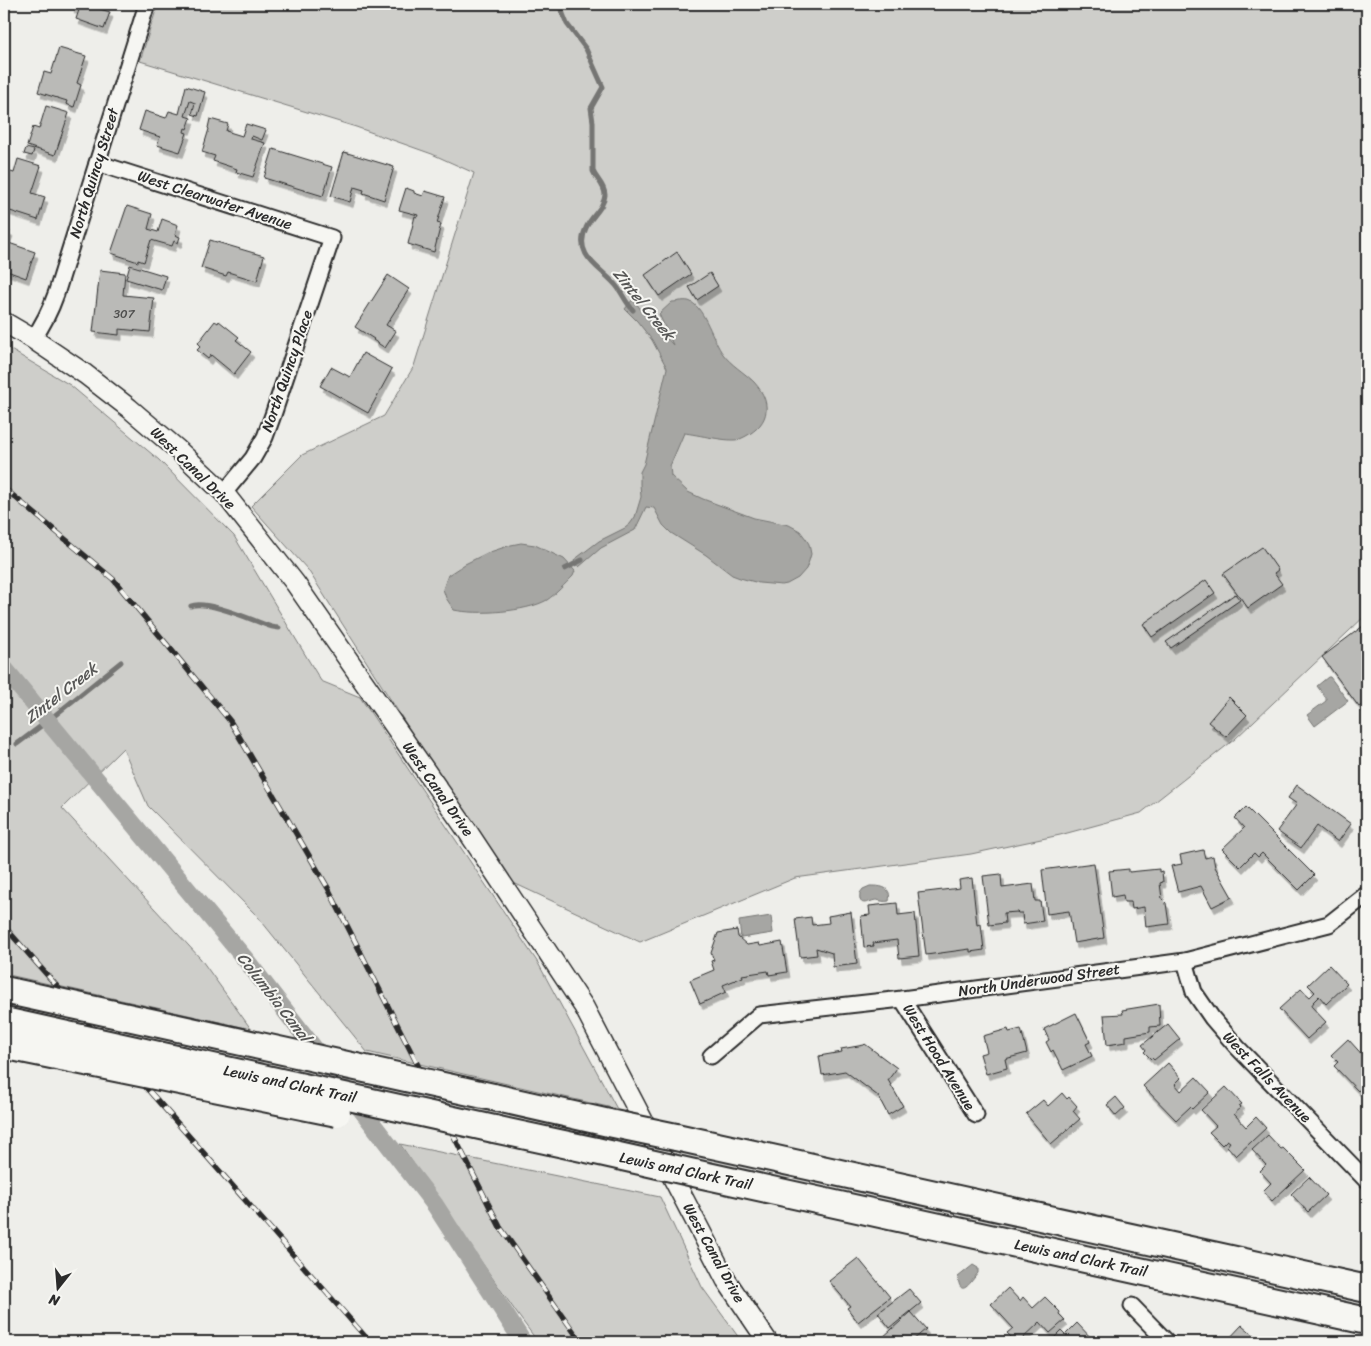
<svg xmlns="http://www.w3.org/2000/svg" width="1371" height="1346" viewBox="0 0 1371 1346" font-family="Sriracha,sans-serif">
  <defs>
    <filter id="shadow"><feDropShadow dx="3" dy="5.5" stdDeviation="0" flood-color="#0004"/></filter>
  </defs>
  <rect width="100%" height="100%" fill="#eeeeea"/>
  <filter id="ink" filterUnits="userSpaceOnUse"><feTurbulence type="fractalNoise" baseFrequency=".02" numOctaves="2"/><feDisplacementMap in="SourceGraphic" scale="10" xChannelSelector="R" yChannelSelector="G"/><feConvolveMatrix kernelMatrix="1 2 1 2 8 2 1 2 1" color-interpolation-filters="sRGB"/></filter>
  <g filter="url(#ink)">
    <g fill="#cececa" stroke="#7c7c7a">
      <polygon points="158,4 1367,4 1367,614 1235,739 1141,813 1060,835 971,854 795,878 640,942 505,879 308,570 251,506 302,455 384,416 414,366 474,173 432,154 356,127 140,61"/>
      <polygon points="4,346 70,385 159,460 234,536 321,681 360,697 538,963 617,1109 367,1052 258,917 148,806 123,748 62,808 200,958 251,1029 4,974 4,680 8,654 4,648"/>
      <polygon points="400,1144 660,1197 702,1287 742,1342 538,1342 518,1315"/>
    </g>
    <g fill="#a6a6a3" stroke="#757573">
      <path d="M633,299L642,311L673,345L659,314L672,302C677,302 686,299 691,302C705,309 713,341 723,354C731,365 744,372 754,382C775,405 768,427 740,439C730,443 696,434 684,433L670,466L671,476L688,492L703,499L754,518L789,525L800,531L806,539L809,544L811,554L809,561L806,569L798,578L787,584L782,585L759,583L740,578L732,575L706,555L671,533L663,525L654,508L646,507L635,530L601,548L579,567L574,560L599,541L625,528L630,524L635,517L641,497L640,484V472L644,464L667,368L652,340L637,321L625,309Z"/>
      <path d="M521,543L535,545L564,559L575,571L573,576C565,584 556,594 547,600C526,612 477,615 454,610L446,598L443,589L448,575L465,564L487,553L511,545Z"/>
      <polygon points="1328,677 1330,677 1348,701 1315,726 1307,715 1326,701 1326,698 1317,686"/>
      <path d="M870,886C882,886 892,887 889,901C884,902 881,901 877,900C870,900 858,910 860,893L863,889Z"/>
      <polygon points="771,916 773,933 741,938 739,921"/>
      <path d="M973,1265L978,1268V1273C972,1280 960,1301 958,1277Z"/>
    </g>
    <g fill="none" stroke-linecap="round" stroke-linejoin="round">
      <g stroke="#757573" stroke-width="5">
        <path d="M559,4L567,24L586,49L603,87L591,108L593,122V171C596,179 605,185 605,195C604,208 591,216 586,228C572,257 604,269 618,288C623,295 626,303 633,310"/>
        <polyline points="565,569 582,560"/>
        <path d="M191,606C204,600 243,616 256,621C264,624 271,628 279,628"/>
        <polyline points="17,744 49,720 121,662"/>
        <polyline points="4,751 5,750"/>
      </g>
      <polyline stroke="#a6a6a3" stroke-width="18" points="4,668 246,960 435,1205 523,1342"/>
    </g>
    <g fill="#babab7" stroke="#2b2b2b" filter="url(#shadow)">
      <polygon points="72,4 102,4 100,9 110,12 104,29 76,19 79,10 71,8"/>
      <polygon points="59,48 86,56 77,83 81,85 74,107 66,104 67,101 38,92 44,72 51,74"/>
      <polygon points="186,86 205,92 198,116 192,114 195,103 190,101 185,116 191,118 187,129 185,128 184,132 187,133 180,152 157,145 160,137 139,130 145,111 166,118 169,111 179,114"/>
      <polygon points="46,106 69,113 55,155 27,146 33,127 39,129"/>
      <polygon points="210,119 228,124 226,131 242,136 246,124 266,130 262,140 252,136 251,139 265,143 253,177 236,172 237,169 213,161 215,156 202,152 209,129 208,128"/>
      <polygon points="26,148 34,150 32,156 24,154"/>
      <polygon points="273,149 332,167 323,196 264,178"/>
      <polygon points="344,152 394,167 384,200 363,193 364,190 354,187 350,202 331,196"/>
      <polygon points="18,159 41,166 32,193 45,197 38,220 4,209 4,205 9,187 4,186 4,170 14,173"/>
      <polygon points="406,188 414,191 414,193 423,196 425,191 445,197 437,223 441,224 434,252 408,244 415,216 417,217 418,215 399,210"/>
      <polygon points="127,206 152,214 148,229 158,232 162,219 178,225 175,235 180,237 178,243 174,241 172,246 151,240 144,262 138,260 138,262 111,253"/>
      <polygon points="4,229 10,231 6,242 35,252 26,278 4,270"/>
      <polygon points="210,240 264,256 257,281 228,272 226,276 201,268"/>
      <polygon points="677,252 691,274 659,296 645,275"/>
      <polygon points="130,265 166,276 162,290 126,279"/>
      <polygon points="100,270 125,273 123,295 154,298 150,332 119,329 119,335 93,332"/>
      <polygon points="710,273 718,286 697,300 689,287"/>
      <polygon points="388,275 409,289 386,325 396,331 385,348 373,340 374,339 355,327"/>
      <polygon points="215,321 218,323 219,321 239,337 236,340 251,352 234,374 211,355 208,359 197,350 201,346 198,343"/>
      <polygon points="363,353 392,369 368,413 320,386 331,367 350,377"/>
      <polygon points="1262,547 1278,570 1274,573 1282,584 1248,608 1223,574"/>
      <polygon points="1206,580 1215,593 1152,637 1143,624"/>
      <polygon points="1235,594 1240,600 1171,648 1166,642"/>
      <polygon points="1367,623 1367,701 1359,707 1322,657"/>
      <polygon points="1229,697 1247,715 1226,737 1208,722"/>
      <polygon points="1297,785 1351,824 1338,842 1317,826 1301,848 1277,831 1297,804 1288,798"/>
      <polygon points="1246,807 1314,875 1299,890 1262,853 1258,857 1254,853 1240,867 1222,849 1244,828 1235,818"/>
      <polygon points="1203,850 1205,858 1213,856 1215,867 1232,897 1212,907 1201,886 1178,892 1171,866 1182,864 1180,855"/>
      <polygon points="1094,863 1104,938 1074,943 1069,911 1047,914 1042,870"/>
      <polygon points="1129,869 1129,872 1159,869 1159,872 1162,871 1163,882 1160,883 1162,899 1166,903 1169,924 1146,927 1144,907 1132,909 1131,902 1124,902 1123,895 1112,897 1109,871"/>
      <polygon points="1001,874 1002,888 1033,884 1035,901 1040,901 1043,921 1023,924 1022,913 1018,913 1017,912 1004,913 1005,923 989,925 983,876"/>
      <polygon points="972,878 977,925 981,924 984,950 970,952 970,949 926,955 918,893 960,888 959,880"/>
      <polygon points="897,903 898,915 915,913 919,956 899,958 897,940 873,943 874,946 864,947 861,916 870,915 869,906"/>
      <polygon points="851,912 857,964 833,967 832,953 816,948 817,955 800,957 795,919 811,917 812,925 829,923 828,916"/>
      <polygon points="737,930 738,937 747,945 759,943 760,946 782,942 787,972 769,975 768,971 742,975 743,977 723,985 726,992 700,1004 690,980 714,970 711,961 714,960 711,953 718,933"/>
      <polygon points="1329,965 1347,984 1326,1004 1319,996 1313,1002 1314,1002 1311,1006 1326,1022 1307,1039 1279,1009 1301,989 1310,997 1315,992 1308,985"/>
      <polygon points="1159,1004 1160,1026 1150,1027 1150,1032 1126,1036 1126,1042 1107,1045 1104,1015 1123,1014 1122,1010"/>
      <polygon points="1076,1013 1090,1042 1086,1044 1092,1056 1063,1070 1053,1050 1051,1052 1046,1042 1049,1040 1044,1029"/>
      <polygon points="1168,1024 1180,1039 1154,1060 1152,1058 1151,1059 1144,1052 1146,1050 1142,1045"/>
      <polygon points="1008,1029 1009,1032 1021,1029 1027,1053 1005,1059 1007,1068 986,1074 980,1054 987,1052 983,1036"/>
      <polygon points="1348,1039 1367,1060 1367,1083 1358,1091 1334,1066 1338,1062 1331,1055"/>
      <polygon points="865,1044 897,1068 888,1080 903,1106 888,1115 878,1096 845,1071 822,1075 819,1056 842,1052 841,1049 864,1045"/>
      <polygon points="1168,1063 1181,1078 1175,1084 1181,1091 1196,1077 1210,1092 1192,1109 1190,1107 1176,1120 1143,1086"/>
      <polygon points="1226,1087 1242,1104 1239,1106 1241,1108 1234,1114 1246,1127 1256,1117 1266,1128 1236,1156 1227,1146 1230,1142 1227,1140 1222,1145 1209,1132 1216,1126 1201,1110"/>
      <polygon points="1062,1093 1067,1099 1069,1097 1077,1106 1073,1111 1080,1119 1051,1144 1026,1114 1043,1100 1048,1106"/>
      <polygon points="1116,1097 1125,1108 1116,1116 1107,1105"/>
      <polygon points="1268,1135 1281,1149 1283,1148 1305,1170 1272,1201 1263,1191 1271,1183 1260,1171 1266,1165 1252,1150"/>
      <polygon points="1309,1177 1326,1195 1308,1212 1291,1194"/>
      <polygon points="858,1258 890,1297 858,1322 847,1308 850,1306 829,1281"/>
      <polygon points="1008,1288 1020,1301 1023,1297 1033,1308 1045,1297 1060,1312 1059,1314 1065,1320 1050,1333 1040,1322 1019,1342 1016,1342 1007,1333 1013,1328 991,1304"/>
      <polygon points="909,1289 921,1303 890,1328 878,1313"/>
      <polygon points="911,1312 926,1329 912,1341 913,1342 886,1342 882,1338"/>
      <polygon points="1077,1323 1093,1340 1090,1342 1050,1342 1061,1331 1065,1335"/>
      <polygon points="1242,1325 1262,1342 1226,1342"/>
    </g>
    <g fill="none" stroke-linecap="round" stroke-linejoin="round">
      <g stroke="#2b2b2b" stroke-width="19">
        <g id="minor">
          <polyline points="97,163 332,238 273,415 265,437 253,458 224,493"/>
          <path d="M33,339C43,325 50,311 56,294L147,4"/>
          <polyline points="1185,961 1194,992 1212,1018 1237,1047 1367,1181"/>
          <polyline points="902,999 976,1115"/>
          <polyline points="711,1056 759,1015 902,999 1185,961 1329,924 1367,894"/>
          <polyline points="1132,1306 1167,1342"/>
        </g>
      </g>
      <g stroke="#2b2b2b" stroke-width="22">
        <polyline id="tertiary" points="4,322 33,339 85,374 129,408 177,449 224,493 295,583 466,829 584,1007 726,1280 768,1342"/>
      </g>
      <g stroke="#2b2b2b" stroke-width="30">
        <g id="motorway">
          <polyline points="493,1097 609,1123"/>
          <polyline points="494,1129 596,1151"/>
          <polyline points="676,1137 1367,1289"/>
          <polyline points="694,1173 1367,1321"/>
        </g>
      </g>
      <use href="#minor" stroke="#f6f6f2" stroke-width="15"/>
      <use href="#tertiary" stroke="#f6f6f2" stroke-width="19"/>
      <use href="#motorway" stroke="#f6f6f2" stroke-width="26"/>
      <g stroke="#2b2b2b" stroke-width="5.5">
        <g id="rail">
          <polyline points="4,488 113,579 230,721 328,888 500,1227 581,1342"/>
          <polyline points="4,926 370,1342"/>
        </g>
      </g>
      <use href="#rail" stroke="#f6f6f2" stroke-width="4" stroke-dasharray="11" stroke-linecap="butt"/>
      <g stroke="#2b2b2b" stroke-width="30" stroke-linecap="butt">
        <g id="motorway-bridge">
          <polyline points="4,990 493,1097"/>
          <polyline points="4,1021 494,1129"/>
          <polyline points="7,1046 337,1113"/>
          <polyline points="609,1123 676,1137"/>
          <polyline points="596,1151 694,1173"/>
        </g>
      </g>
      <use href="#motorway-bridge" stroke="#f6f6f2" stroke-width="26"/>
    </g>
  </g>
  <g text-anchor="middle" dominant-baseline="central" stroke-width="4" stroke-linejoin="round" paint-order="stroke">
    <g font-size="12" fill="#4f4f4e">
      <text x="124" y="314">307</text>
    </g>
    <g font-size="15" fill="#2b2b2b" stroke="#f6f6f2">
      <text transform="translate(94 173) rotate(-73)">North Quincy Street</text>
      <text transform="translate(215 200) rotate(18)">West Clearwater Avenue</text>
      <text transform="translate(287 371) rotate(-71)">North Quincy Place</text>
      <text transform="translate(193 468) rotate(44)">West Canal Drive</text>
      <text transform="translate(438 789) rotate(55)">West Canal Drive</text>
      <text transform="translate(1039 980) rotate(-8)">North Underwood Street</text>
      <text transform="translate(939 1057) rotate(58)">West Hood Avenue</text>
      <text transform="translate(1267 1077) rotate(46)">West Falls Avenue</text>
      <text transform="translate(290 1084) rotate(12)">Lewis and Clark Trail</text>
      <text transform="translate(686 1171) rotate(12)">Lewis and Clark Trail</text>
      <text transform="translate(714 1253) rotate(61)">West Canal Drive</text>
      <text transform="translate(1081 1258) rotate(12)">Lewis and Clark Trail</text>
    </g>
    <g font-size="16" font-style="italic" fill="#565655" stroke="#f6f6f2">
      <text transform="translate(644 304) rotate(51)">Zintel Creek</text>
      <text transform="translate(61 693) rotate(-38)">Zintel Creek</text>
      <text transform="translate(274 997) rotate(52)">Columbia Canal</text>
    </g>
  </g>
  <rect width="1371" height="1346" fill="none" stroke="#f6f6f2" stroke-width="20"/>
  <rect x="10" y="10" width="1351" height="1326" fill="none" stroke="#2b2b2b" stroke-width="2" filter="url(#ink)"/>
  <g transform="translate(58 1288) rotate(197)" stroke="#f6f6f2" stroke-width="4" paint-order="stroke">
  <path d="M0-4L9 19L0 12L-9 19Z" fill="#2b2b2b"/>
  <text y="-8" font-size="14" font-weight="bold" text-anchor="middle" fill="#2b2b2b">N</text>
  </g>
</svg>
